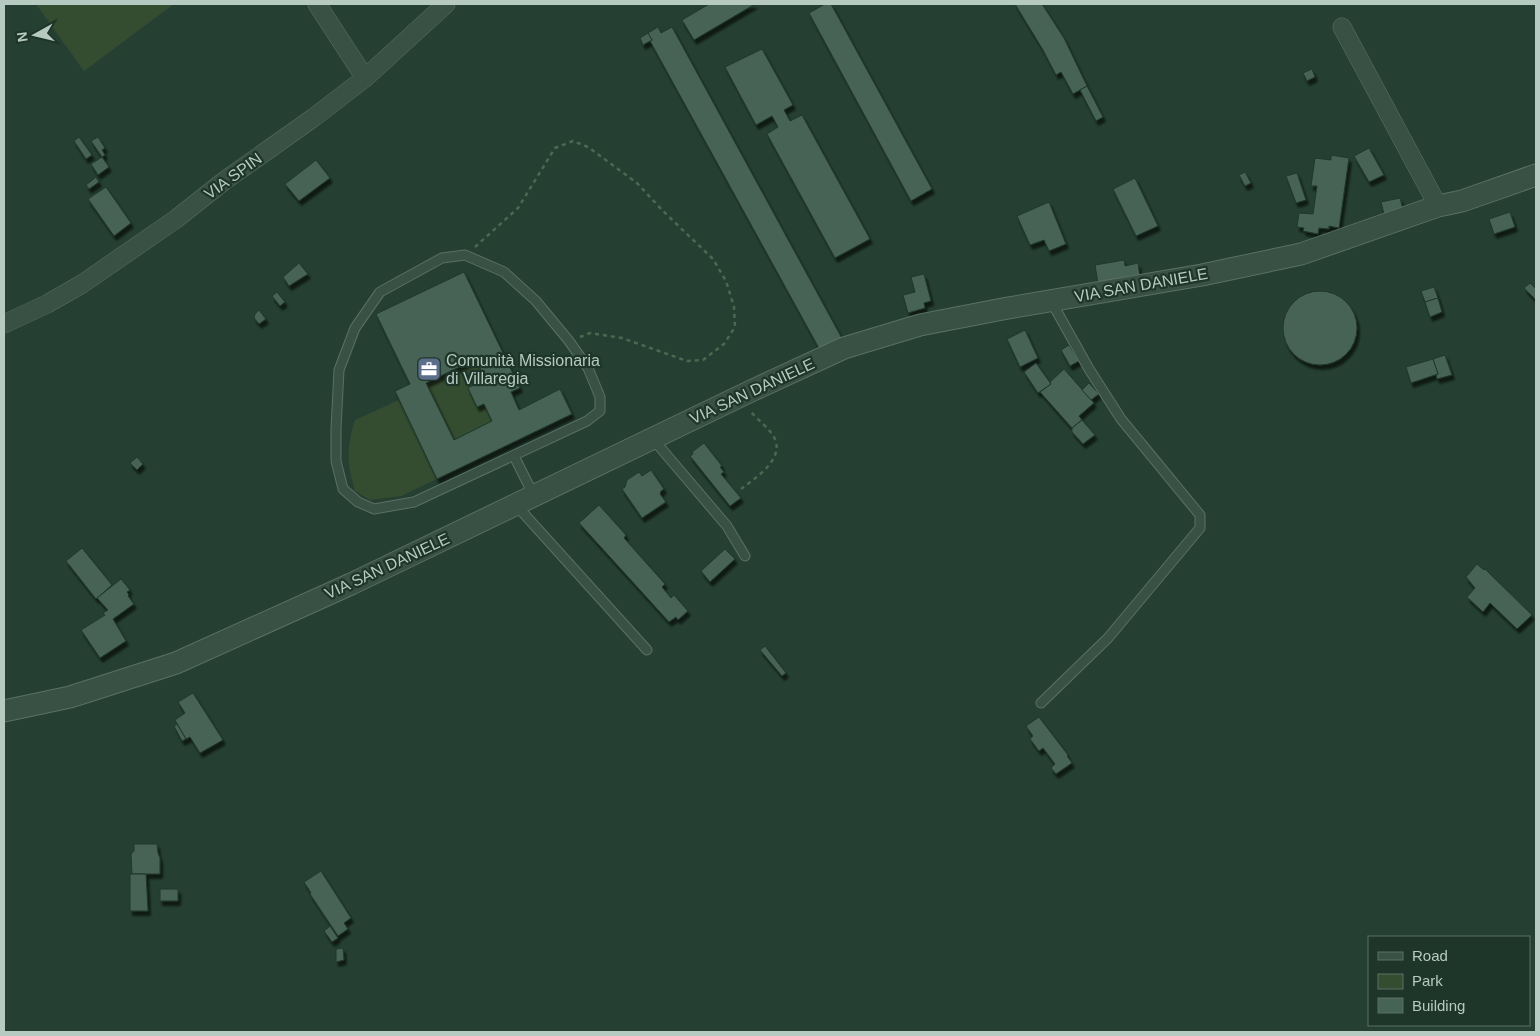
<svg xmlns="http://www.w3.org/2000/svg" width="1540" height="1036" viewBox="0 0 1540 1036" font-family="Helvetica,sans-serif">
  <defs>
    <filter id="shadow"><feDropShadow dx="2.5" dy="4.5" stdDeviation="1" flood-color="#0009"/></filter>
  </defs>
  <rect width="100%" height="100%" fill="#254033"/>
  <g fill="#344c30">
    <polygon points="36,4 174,4 84,71"/>
    <polygon points="476,359 485,379 468,388 477,407 484,404 492,421 454,440 426,383"/>
    <path d="M399,400L437,479L401,496L370,500L355,491C347,463 346,449 355,420Z"/>
  </g>
  <g fill="#466456" stroke="#20372c" fill-rule="evenodd" filter="url(#shadow)">
    <polygon points="709,4 755,4 694,40 682,20"/>
    <polygon points="825,4 831,4 932,189 911,201 809,13"/>
    <polygon points="1015,4 1042,4 1064,38 1087,86 1073,94 1061,72 1056,75 1043,50"/>
    <polygon points="658,27 661,33 672,27 844,342 821,352 650,41 652,40 648,33"/>
    <polygon points="648,33 652,40 643,45 640,38"/>
    <polygon points="762,49 793,105 784,110 790,121 802,115 870,239 835,258 767,134 778,127 772,116 756,125 725,67"/>
    <polygon points="1312,69 1315,77 1307,81 1303,73"/>
    <polygon points="1087,86 1103,117 1096,121 1080,90"/>
    <polygon points="79,137 92,155 86,159 74,141"/>
    <polygon points="98,137 105,148 102,150 105,155 102,157 91,141"/>
    <polygon points="1369,148 1384,175 1369,182 1354,156"/>
    <polygon points="1331,155 1349,158 1339,228 1329,226 1329,229 1319,228 1318,234 1303,231 1304,228 1297,227 1299,213 1313,214 1317,186 1311,186 1315,158 1331,160"/>
    <polygon points="102,157 109,167 98,175 91,164"/>
    <polygon points="316,160 330,178 299,201 285,184"/>
    <polygon points="1245,172 1251,183 1245,186 1239,175"/>
    <polygon points="1297,173 1306,200 1296,203 1286,176"/>
    <polygon points="96,177 99,182 89,189 86,185"/>
    <polygon points="1135,178 1158,226 1136,236 1113,189"/>
    <polygon points="106,187 131,223 114,236 88,199"/>
    <polygon points="1400,198 1403,209 1384,214 1381,202"/>
    <polygon points="1049,202 1066,244 1049,251 1044,240 1030,245 1017,216"/>
    <polygon points="1510,212 1515,227 1494,234 1489,219"/>
    <polygon points="1124,260 1125,266 1138,263 1140,277 1098,284 1095,265"/>
    <polygon points="299,263 308,274 289,286 283,277"/>
    <path d="M464,272L520,388L511,392L519,410L560,389L572,414L437,479L395,391L410,384L376,314ZM476,359L485,379L468,388L477,407L484,404L492,421L454,440L426,383Z"/>
    <polygon points="924,274 931,301 924,303 925,308 908,313 903,295 915,292 911,277"/>
    <polygon points="1530,283 1536,289 1536,300 1524,288"/>
    <polygon points="1434,287 1438,298 1425,302 1421,291"/>
    <circle cx="1320" cy="328" r="37"/>
    <polygon points="277,292 285,302 280,306 272,296"/>
    <polygon points="1438,298 1442,312 1430,317 1425,302"/>
    <polygon points="259,310 266,319 259,324 254,318 255,314"/>
    <polygon points="1025,330 1038,358 1020,367 1007,339"/>
    <polygon points="1069,345 1079,361 1070,366 1061,350"/>
    <polygon points="1445,355 1452,375 1437,379 1436,375 1438,374 1433,359"/>
    <polygon points="1433,359 1438,374 1411,383 1406,367"/>
    <polygon points="1036,363 1051,384 1038,393 1024,372"/>
    <polygon points="1064,369 1094,403 1079,416 1082,420 1072,428 1040,392 1051,384 1050,382"/>
    <polygon points="1089,383 1099,394 1091,400 1082,390"/>
    <polygon points="1082,420 1095,435 1083,444 1072,432 1072,428"/>
    <polygon points="704,443 722,466 720,467 724,472 721,474 741,498 730,506 690,456 693,454 692,452"/>
    <polygon points="137,457 143,464 137,470 130,463"/>
    <polygon points="651,470 664,489 661,491 660,494 666,502 642,518 622,489 625,487 627,480 639,472 642,476"/>
    <polygon points="599,505 626,535 624,538 665,584 662,587 671,598 674,595 688,611 678,620 676,617 669,622 579,523"/>
    <polygon points="82,548 112,585 96,599 66,561"/>
    <polygon points="725,549 735,559 710,582 701,571"/>
    <polygon points="1477,564 1484,570 1485,569 1532,615 1517,629 1490,603 1483,612 1467,597 1475,588 1466,577"/>
    <polygon points="121,579 130,590 127,592 129,595 128,596 134,604 113,619 126,641 100,658 81,630 105,615 103,613 108,610 97,598"/>
    <polygon points="765,646 786,673 782,676 760,650"/>
    <polygon points="193,693 223,740 200,753 190,737 186,739 175,720 185,713 178,702"/>
    <polygon points="1039,717 1068,755 1067,756 1072,763 1056,774 1051,768 1055,764 1043,748 1039,751 1030,739 1033,736 1026,726"/>
    <polygon points="177,724 186,739 182,741 174,726"/>
    <polygon points="134,844 157,844 158,853 160,858 160,874 132,874 131,854 134,851"/>
    <polygon points="321,871 351,918 344,923 348,929 338,936 310,894 311,893 304,882"/>
    <polygon points="130,874 146,874 148,911 130,911"/>
    <rect x="160" y="889" width="18" height="12"/>
    <polygon points="330,926 338,938 332,942 324,931"/>
    <polygon points="343,948 344,960 336,962 336,949"/>
  </g>
  <g fill="none" stroke-linecap="round" stroke-linejoin="round">
    <g stroke="#5a7066" stroke-width="11">
      <g id="service">
        <polygon points="465,255 504,272 536,301 569,341 588,368 600,397 600,411 587,421 414,502 374,509 358,502 343,489 336,461 336,429 339,370 355,328 380,292 442,258"/>
        <polyline points="653,439 727,526 745,556"/>
        <polyline points="514,456 534,496"/>
        <polyline points="516,505 647,650"/>
        <polyline points="1041,703 1108,638 1200,528 1200,515 1121,419 1089,369 1051,301"/>
      </g>
    </g>
    <g stroke="#5a7066" stroke-width="19">
      <g id="minor">
        <polyline points="317,4 365,78"/>
        <polyline points="1342,27 1438,206"/>
        <polyline points="4,324 47,304 82,284 176,219 224,181 313,118 365,78 446,4"/>
      </g>
    </g>
    <g stroke="#5a7066" stroke-width="23">
      <polyline id="tertiary" points="4,711 70,697 176,663 351,584 751,391 844,348 920,325 1008,308 1202,275 1301,254 1438,206 1462,201 1536,175"/>
    </g>
    <g stroke="#4e6750" stroke-width="2.5" stroke-dasharray="4 4" stroke-linecap="butt">
      <polyline points="475,247 518,208 555,148 573,141 588,147 637,183 663,211 713,259 726,281 734,307 735,327 724,344 703,360 687,361 622,338 590,333 580,337"/>
      <path d="M741,489C754,479 781,462 776,442C773,431 758,420 750,411"/>
    </g>
    <use href="#service" stroke="#395045" stroke-width="9"/>
    <use href="#minor" stroke="#395045" stroke-width="18"/>
    <use href="#tertiary" stroke="#395045" stroke-width="21"/>
  </g>
  <defs>
    <g id="office-square" transform="scale(1.25)"><rect x="-9" y="-9" width="18" height="18" rx="4" fill="#5c6f8a" stroke="#1e352a"/><path d="M-6-3h4V-5.5h4V-3h4V5H-6ZM-1-4.5V-3h2v-1.5ZM-6 0V1H6V0Z" fill="#fff"/></g>
  </defs>
  <g fill-rule="evenodd">
    <use href="#office-square" x="429" y="369"/>
  </g>
  <g text-anchor="middle" dominant-baseline="central" stroke-width="4.5" stroke-linejoin="round" paint-order="stroke">
    <g font-size="16" fill="#b6cac1" stroke="#1e352a">
      <text transform="translate(233 176) rotate(-36)">VIA SPIN</text>
      <text transform="translate(1141 285) rotate(-10)">VIA SAN DANIELE</text>
      <text transform="translate(752 391) rotate(-25)">VIA SAN DANIELE</text>
      <text transform="translate(387 566) rotate(-25)">VIA SAN DANIELE</text>
    </g>
    <g font-size="16" fill="#b6cac1" stroke="#1e352a" text-anchor="start">
      <text x="446" y="360">Comunità Missionaria<tspan x="446" dy="18">di Villaregia</tspan></text>
    </g>
  </g>
  <rect width="1540" height="1036" fill="none" stroke="#b6cac1" stroke-width="10"/>
  <rect x="1368" y="936" width="162" height="90" fill="#1e352a" stroke="#5b7166"/>
  <rect x="1378" y="952" width="25" height="8" fill="#395045" stroke="#5b7166"/>
  <text x="1412" y="961" font-size="15" fill="#b6cac1">Road</text>
  <rect x="1378" y="974" width="25" height="15" fill="#344c30" stroke="#5b7166"/>
  <text x="1412" y="986" font-size="15" fill="#b6cac1">Park</text>
  <rect x="1378" y="998" width="25" height="15" fill="#466456" stroke="#5b7166"/>
  <text x="1412" y="1011" font-size="15" fill="#b6cac1">Building</text>
  <g transform="translate(35 35) rotate(262)" stroke="#1e352a" stroke-width="4" paint-order="stroke">
  <path d="M0-4L9 19L0 12L-9 19Z" fill="#b6cac1"/>
  <text y="-8" font-size="14" font-weight="bold" text-anchor="middle" fill="#b6cac1">N</text>
  </g>
</svg>
